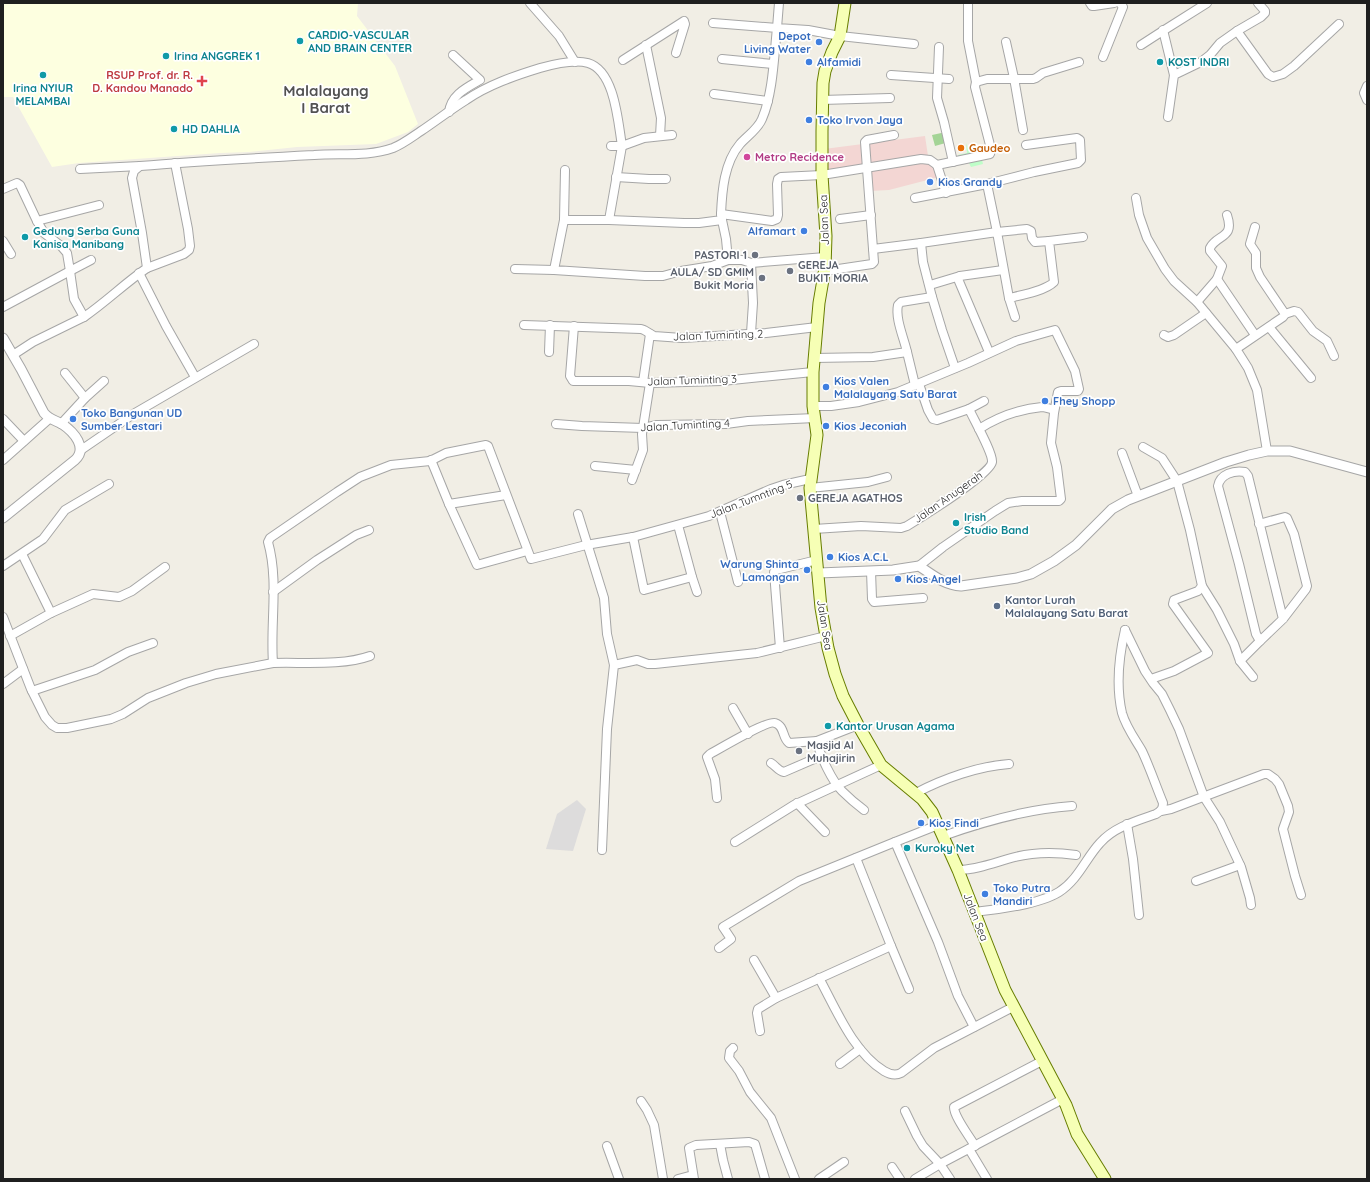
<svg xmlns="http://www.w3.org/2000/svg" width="1370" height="1182" viewBox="0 0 1370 1182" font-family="Quicksand,sans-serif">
  <rect width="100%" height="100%" fill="#f1eee5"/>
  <polygon fill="#dddcdc" points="577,800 586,809 573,851 546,849 557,814"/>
  <polygon fill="#f3d6d3" points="925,136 928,156 933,168 936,168 939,177 889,190 870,191 868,168 823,175 824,149"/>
  <polygon fill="#fdffe0" points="3,3 358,3 357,16 395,66 418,124 408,132 376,144 297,147 249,152 220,153 79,163 52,167 13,97 3,97"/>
  <polygon fill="#a4d496" points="946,132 949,142 935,146 932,135"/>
  <polygon fill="#befec8" points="966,143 969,151 990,147 992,157 982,160 983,164 971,167 966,157 959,158 958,155 967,153"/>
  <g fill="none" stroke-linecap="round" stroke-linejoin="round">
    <g stroke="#a6a6a6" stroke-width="10">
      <g id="minor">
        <polyline points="530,3 559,36 575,62"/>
        <polyline points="779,3 777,28 808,30 840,36 914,44"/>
        <polyline points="968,3 968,41 976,82"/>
        <polyline points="1090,3 1092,6 1094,6 1114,3"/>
        <path d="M713,23L777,28C774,56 773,94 762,119C758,129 747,136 740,144C724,163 722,191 721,214"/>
        <polyline points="1163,30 1174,75"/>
        <polyline points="1237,31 1268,74 1273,77 1283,74 1294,66 1339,24"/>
        <polyline points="1006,42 1014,78 1023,130"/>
        <polyline points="646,45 661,118 660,136"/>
        <polyline points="1141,45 1158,34 1207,3"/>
        <polyline points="939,47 937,98 944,122 953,162"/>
        <polyline points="1103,57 1123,7 1120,3"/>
        <polyline points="722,59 773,64"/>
        <polyline points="623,60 684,21 685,24 676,53"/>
        <polyline points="891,75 949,79"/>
        <polyline points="1367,86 1364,93 1367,100"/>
        <polyline points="714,94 768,101"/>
        <polyline points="822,100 890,98"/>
        <path d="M449,112C451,95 466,88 480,80L453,55"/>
        <polyline points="1168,117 1174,75 1201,62 1210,55 1220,43 1237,31 1261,17 1265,13 1265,11 1258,3"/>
        <polyline points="894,135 867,140 865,142 873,249 921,243 997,232 1009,298"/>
        <polyline points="937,165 946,193"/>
        <polyline points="80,169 140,166"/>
        <polyline points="616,177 649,179 666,179"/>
        <polyline points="987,184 1034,172 1078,163 1081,160 1080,140 1077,138 1026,145"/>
        <polyline points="3,189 17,183 20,185 37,221 44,233 61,246 67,253 70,271 91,260"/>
        <polyline points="915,198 987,184 997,232 1027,229 1031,231 1032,238 1035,242 1049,241"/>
        <polyline points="1136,198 1139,215 1147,238 1165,269 1174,281 1197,302 1236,349"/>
        <polyline points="840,219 871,215"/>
        <polyline points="564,220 565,170"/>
        <polyline points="609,220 622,146 611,146"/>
        <polyline points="722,220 726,239 728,260"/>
        <polyline points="37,221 99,205"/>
        <polyline points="1255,227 1250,244 1256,253 1256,268 1260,277 1285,314 1283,317 1236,349 1248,368 1257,390 1267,451"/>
        <polyline points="3,241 11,254"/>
        <polyline points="921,243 923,262 932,297"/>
        <polyline points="825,257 751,263 742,260 728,260 712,266 681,271 663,276 645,276 554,270 564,220 609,220 684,223 699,223 722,220 721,214 772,221 777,219 778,215 777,184 778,179 781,177 822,175 921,159 930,160 937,165 990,154 991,151 990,145 975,87 976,82 987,79 1033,79 1036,78 1043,73 1079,62"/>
        <polyline points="751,263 753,303 751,333"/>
        <polyline points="147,268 184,254 189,250 190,246 188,229 175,163"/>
        <polyline points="515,269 554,270"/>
        <polyline points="825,271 872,264 874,262 873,249"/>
        <polyline points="139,273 166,326 195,377"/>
        <polyline points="1217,279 1255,335"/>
        <polyline points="930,285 960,276"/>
        <path d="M1197,302L1217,279L1222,266L1210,251V248C1217,234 1235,239 1227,215"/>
        <polyline points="3,307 70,271 74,299 84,317 33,342 13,355"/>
        <polyline points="1285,314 1294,311 1298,312 1313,331 1327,341 1334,356"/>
        <path d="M84,317C106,302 125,283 147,268L142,233L132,178L134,171L140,166C198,161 256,158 314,155C340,153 368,157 393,148C403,144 412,137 421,131C436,121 450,110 466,100C488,85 514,76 540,68C554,64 574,59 588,63C615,71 618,122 622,146L644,138L672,135"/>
        <path d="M1015,317L1009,298C1022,295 1045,291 1054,282L1049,241L1083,237"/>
        <polyline points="524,325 641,329 644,330 654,336 682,338 766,333 817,327"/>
        <polyline points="574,326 570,376 573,381 629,381 650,383 722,381 813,372"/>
        <polyline points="1269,327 1311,378"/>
        <polyline points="1164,335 1168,337 1174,335 1206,313"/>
        <polyline points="549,352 550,325"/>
        <polyline points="907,352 915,385"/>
        <polyline points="989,352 958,279 960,276 1003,270"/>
        <path d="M814,358L873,357L907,352C904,338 895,319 898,305L901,302L932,297L942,330L955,368"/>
        <polyline points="65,373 85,398"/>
        <polyline points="643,382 650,334"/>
        <polyline points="813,406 831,406 859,402 898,392 968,363 1016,341 1055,330 1075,371 1079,389 1078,391 1061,391 1058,392 1054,413 1051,443 1057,467 1061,499 1059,501 1022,501 1008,503 995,511 943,547 919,566"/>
        <polyline points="969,409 984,401"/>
        <polyline points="3,419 24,441"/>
        <polyline points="61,424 85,398 104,381"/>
        <polyline points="556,424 582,426 643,428 657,425 726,424 748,421 815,418"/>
        <path d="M979,429C998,417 1020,409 1042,407C1046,407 1050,409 1054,410"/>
        <polyline points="1143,447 1162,458 1177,481 1190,530 1202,586 1198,591 1174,600 1173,604 1208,653 1174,671 1151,679"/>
        <polyline points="81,450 135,413 254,344"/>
        <polyline points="1122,453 1138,496"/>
        <polyline points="3,460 49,419"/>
        <polyline points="431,460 449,504 506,495"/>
        <polyline points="595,466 636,470"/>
        <polyline points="632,480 643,450 642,434 650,383"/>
        <polyline points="810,488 868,482 887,477"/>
        <polyline points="449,504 477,565 527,551"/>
        <polyline points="720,512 738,582"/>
        <polyline points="578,514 604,598 607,634 614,665"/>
        <path d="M1259,524L1285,517L1287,518L1294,534L1307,586L1306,589L1283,619L1260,641L1256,634L1239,564L1218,486C1220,474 1234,470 1245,472L1248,476L1283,619"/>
        <polyline points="678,525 692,577"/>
        <path d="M814,529L861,526L901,528L907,526C920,518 991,474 992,462C993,453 974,420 969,409L937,420L933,419L928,410L919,384"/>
        <polyline points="633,537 644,590 692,577 697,592"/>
        <polyline points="22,554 51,613"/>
        <polyline points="3,566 43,539 65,510 109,484"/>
        <polyline points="871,571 872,599 874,602 923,598"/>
        <polyline points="1202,586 1217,610 1234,644 1240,661 1253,677"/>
        <polyline points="273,592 317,560 356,535 369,530"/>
        <polyline points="3,617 31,689 45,717 52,725 57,728 67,728 111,719 123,714 148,698 186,683 216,674 273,663"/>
        <polyline points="1125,630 1145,671 1153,683 1162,694 1170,710 1179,729 1204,797 1220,822 1241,867 1250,898 1251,905"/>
        <polyline points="10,636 51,613 93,594 119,597 132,591 165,567"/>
        <polyline points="780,648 774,572 776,570 817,560"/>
        <path d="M370,656C342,666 303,662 273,663C270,623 279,581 268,542L270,538L337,492L360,477L391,465L430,461L446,453L486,445L488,446L531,559L586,545L633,537L709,516L771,489L783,485L810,479"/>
        <polyline points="1240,661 1260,641"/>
        <polyline points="3,684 23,669"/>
        <polyline points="32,691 95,670 128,652 153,643"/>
        <polyline points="733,708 748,734"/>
        <path d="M858,725L817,741C820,756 832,781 842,791C849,798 856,804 864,810"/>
        <path d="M771,763C776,766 778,771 784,772L821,756"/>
        <path d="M916,793C942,779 979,766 1009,764"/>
        <path d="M717,798L715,779L707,757L710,754C719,749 768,720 775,723C785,726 782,738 789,743L817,741"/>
        <polyline points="797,803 825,832"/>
        <polyline points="1161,811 1171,809 1264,774 1268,774 1275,779 1279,784 1288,806 1289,812 1283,829 1295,876 1301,895"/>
        <polyline points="1127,824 1133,859 1139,915"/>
        <polyline points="938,825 895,842 938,942 958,996 974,1027"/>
        <path d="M943,836C985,821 1027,809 1072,806"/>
        <polyline points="735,842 794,805 881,765"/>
        <polyline points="602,850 607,729 614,665 637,660 648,664 655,664 757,653 826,636"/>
        <path d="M958,870C977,870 996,862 1015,857C1035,852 1055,852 1076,855"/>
        <polyline points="1196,881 1240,865"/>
        <path d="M974,912C997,910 1040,904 1059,892C1078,880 1086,858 1100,843C1114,827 1136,821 1156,814C1161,811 1163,809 1163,803C1156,786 1150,768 1142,751C1135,739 1126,727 1122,713C1116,687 1119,656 1125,630"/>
        <polyline points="891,946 909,989"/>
        <polyline points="719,948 731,939 723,927 799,881 895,842"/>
        <polyline points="754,960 776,998"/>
        <path d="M819,978C836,1009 853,1052 884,1071C889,1074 895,1076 901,1073L934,1048L1013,1007"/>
        <polyline points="760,1031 757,1013 758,1009 776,998 891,946 856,858"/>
        <polyline points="733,1048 730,1051 729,1058 739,1071 750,1092 771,1118 795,1179"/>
        <polyline points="840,1064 860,1049"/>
        <polyline points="641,1101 647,1110 654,1125 663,1179"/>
        <polyline points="905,1111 917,1136 923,1146 940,1164 950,1179"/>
        <polyline points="720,1144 723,1160 728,1179"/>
        <polyline points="607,1146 619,1179"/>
        <path d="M975,1146C970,1137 954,1117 954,1107L1042,1061"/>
        <polyline points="969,1149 987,1179"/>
        <polyline points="892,1167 900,1179"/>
        <polyline points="678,1179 693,1175"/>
        <polyline points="694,1179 689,1148 696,1145 749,1142 755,1144 765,1179"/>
        <polyline points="819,1179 844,1162"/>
        <polyline points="915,1179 940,1164 1063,1099"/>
      </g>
    </g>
    <g stroke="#a6a6a6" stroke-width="11">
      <g id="tertiary">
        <path d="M3,338L21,369L44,413C50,420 55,420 62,424C74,432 88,448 75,460L3,518"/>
        <path d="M819,573L893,570L919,566C933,575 944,585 961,586L1017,578L1031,574L1054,561L1076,545L1112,509L1128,500L1226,462L1249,455L1267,451H1290L1367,472"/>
      </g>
    </g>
    <g stroke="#677d00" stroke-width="13">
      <polyline id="secondary" points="845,3 840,36 832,52 825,71 823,83 822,131 822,175 826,236 825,268 819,303 813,372 813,406 817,435 810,488 821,608 828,648 835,674 843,696 858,725 881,765 922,799 932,812 958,870 1005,990 1066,1105 1077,1134 1105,1179"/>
    </g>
    <use href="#minor" stroke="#fff" stroke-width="8"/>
    <use href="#tertiary" stroke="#fff" stroke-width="9"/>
    <use href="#secondary" stroke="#f6ffb5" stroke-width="11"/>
  </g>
  <g fill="#0f9aa8" stroke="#fff" stroke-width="1.5">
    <circle cx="300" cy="41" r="4"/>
    <circle cx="166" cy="56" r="4"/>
    <circle cx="1160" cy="62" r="4"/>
    <circle cx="43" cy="75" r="4"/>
    <circle cx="174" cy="129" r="4"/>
    <circle cx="25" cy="237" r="4"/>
    <circle cx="956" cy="523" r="4"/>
    <circle cx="828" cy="726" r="4"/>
    <circle cx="907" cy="848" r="4"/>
  </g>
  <g fill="#3f7fe0" stroke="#fff" stroke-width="1.5">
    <circle cx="819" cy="42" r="4"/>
    <circle cx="809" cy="62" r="4"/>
    <circle cx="809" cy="120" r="4"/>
    <circle cx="930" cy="182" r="4"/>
    <circle cx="804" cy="231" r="4"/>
    <circle cx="826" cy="387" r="4"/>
    <circle cx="1045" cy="401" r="4"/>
    <circle cx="73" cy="419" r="4"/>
    <circle cx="826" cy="426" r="4"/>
    <circle cx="830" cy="557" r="4"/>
    <circle cx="807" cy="570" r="4"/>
    <circle cx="898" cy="579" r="4"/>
    <circle cx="921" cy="823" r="4"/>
    <circle cx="985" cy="894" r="4"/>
  </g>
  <path fill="#e0444e" stroke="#fff" stroke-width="1.5" d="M200 75h4v4h4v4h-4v4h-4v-4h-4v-4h4z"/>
  <circle fill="#e8710a" stroke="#fff" stroke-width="1.5" cx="961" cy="148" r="4"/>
  <circle fill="#d1479c" stroke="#fff" stroke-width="1.5" cx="747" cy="157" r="4"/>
  <g fill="#6b7280" stroke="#fff" stroke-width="1.5">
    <circle cx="755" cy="255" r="4"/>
    <circle cx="790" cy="271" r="4"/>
    <circle cx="762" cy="278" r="4"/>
    <circle cx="800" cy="498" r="4"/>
    <circle cx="799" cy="751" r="4"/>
  </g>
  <circle fill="#5c6f8a" stroke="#fff" stroke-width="1.5" cx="997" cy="606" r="4"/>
  <g text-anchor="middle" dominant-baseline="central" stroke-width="3.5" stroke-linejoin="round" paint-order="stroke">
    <g font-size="11" font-weight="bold" fill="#0d838f" stroke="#fff" text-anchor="start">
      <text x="308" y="35">CARDIO-VASCULAR<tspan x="308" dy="13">AND BRAIN CENTER</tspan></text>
      <text x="174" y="56">Irina ANGGREK 1</text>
      <text x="1168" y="62">KOST INDRI</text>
      <text x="43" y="88" text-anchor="middle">Irina NYIUR<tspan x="43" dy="13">MELAMBAI</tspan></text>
      <text x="182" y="129">HD DAHLIA</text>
      <text x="33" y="231">Gedung Serba Guna<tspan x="33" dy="13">Kanisa Manibang</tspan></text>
      <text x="964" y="517">Irish<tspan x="964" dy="13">Studio Band</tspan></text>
      <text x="836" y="726">Kantor Urusan Agama</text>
      <text x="915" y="848">Kuroky Net</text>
    </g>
    <g font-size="11" font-weight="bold" fill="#366cbe" stroke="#fff" text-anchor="start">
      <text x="811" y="36" text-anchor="end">Depot<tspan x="811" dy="13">Living Water</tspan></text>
      <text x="817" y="62">Alfamidi</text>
      <text x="817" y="120">Toko Irvon Jaya</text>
      <text x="938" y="182">Kios Grandy</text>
      <text x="796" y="231" text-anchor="end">Alfamart</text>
      <text x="834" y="381">Kios Valen<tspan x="834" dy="13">Malalayang Satu Barat</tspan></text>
      <text x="1053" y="401">Fhey Shopp</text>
      <text x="81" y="413">Toko Bangunan UD<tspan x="81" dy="13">Sumber Lestari</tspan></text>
      <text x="834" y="426">Kios Jeconiah</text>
      <text x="838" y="557">Kios A.C.L</text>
      <text x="799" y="564" text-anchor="end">Warung Shinta<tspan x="799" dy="13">Lamongan</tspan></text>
      <text x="906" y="579">Kios Angel</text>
      <text x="929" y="823">Kios Findi</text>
      <text x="993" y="888">Toko Putra<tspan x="993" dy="13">Mandiri</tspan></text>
    </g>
    <g font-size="11" font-weight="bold" fill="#be3a42" stroke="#fff" text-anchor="end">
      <text x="193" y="75">RSUP Prof. dr. R.<tspan x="193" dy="13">D. Kandou Manado</tspan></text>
    </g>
    <g font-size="11" font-weight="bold" fill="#c56008" stroke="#fff" text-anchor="start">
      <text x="969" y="148">Gaudeo</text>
    </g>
    <g font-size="11" font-weight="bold" fill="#b23c85" stroke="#fff" text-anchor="start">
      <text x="755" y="157">Metro Recidence</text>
    </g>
    <g font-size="11" fill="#1f1f1f" stroke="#fff">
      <text transform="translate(824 220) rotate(-92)">Jalan Sea</text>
      <text transform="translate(718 335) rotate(-2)">Jalan Tuminting 2</text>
      <text transform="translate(692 380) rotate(-2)">Jalan Tuminting 3</text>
      <text transform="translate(685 425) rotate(-3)">Jalan Tuminting 4</text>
      <text transform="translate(948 497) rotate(-35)">Jalan Anugerah</text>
      <text transform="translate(751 499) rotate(-21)">Jalan Tumnting 5</text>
      <text transform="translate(825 625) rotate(81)">Jalan Sea</text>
      <text transform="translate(976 917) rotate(69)">Jalan Sea</text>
    </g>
    <g font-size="11" font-weight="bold" fill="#5b616d" stroke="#fff" text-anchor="start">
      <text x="747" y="255" text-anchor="end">PASTORI 1</text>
      <text x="798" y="265">GEREJA<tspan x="798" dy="13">BUKIT MORIA</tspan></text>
      <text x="754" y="272" text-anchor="end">AULA/ SD GMIM<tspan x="754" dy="13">Bukit Moria</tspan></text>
      <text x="808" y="498">GEREJA AGATHOS</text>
      <text x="807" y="745">Masjid Al<tspan x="807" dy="13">Muhajirin</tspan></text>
    </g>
    <g font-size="11" font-weight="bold" fill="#4e5e75" stroke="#fff" text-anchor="start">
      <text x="1005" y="600">Kantor Lurah<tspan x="1005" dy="13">Malalayang Satu Barat</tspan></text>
    </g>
    <g font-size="15" font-weight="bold" fill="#525252" stroke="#fff">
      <text x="326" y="90">Malalayang<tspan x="326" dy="17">I Barat</tspan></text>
    </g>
  </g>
  <rect width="1370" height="1182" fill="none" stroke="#1f1f1f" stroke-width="8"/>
</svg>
